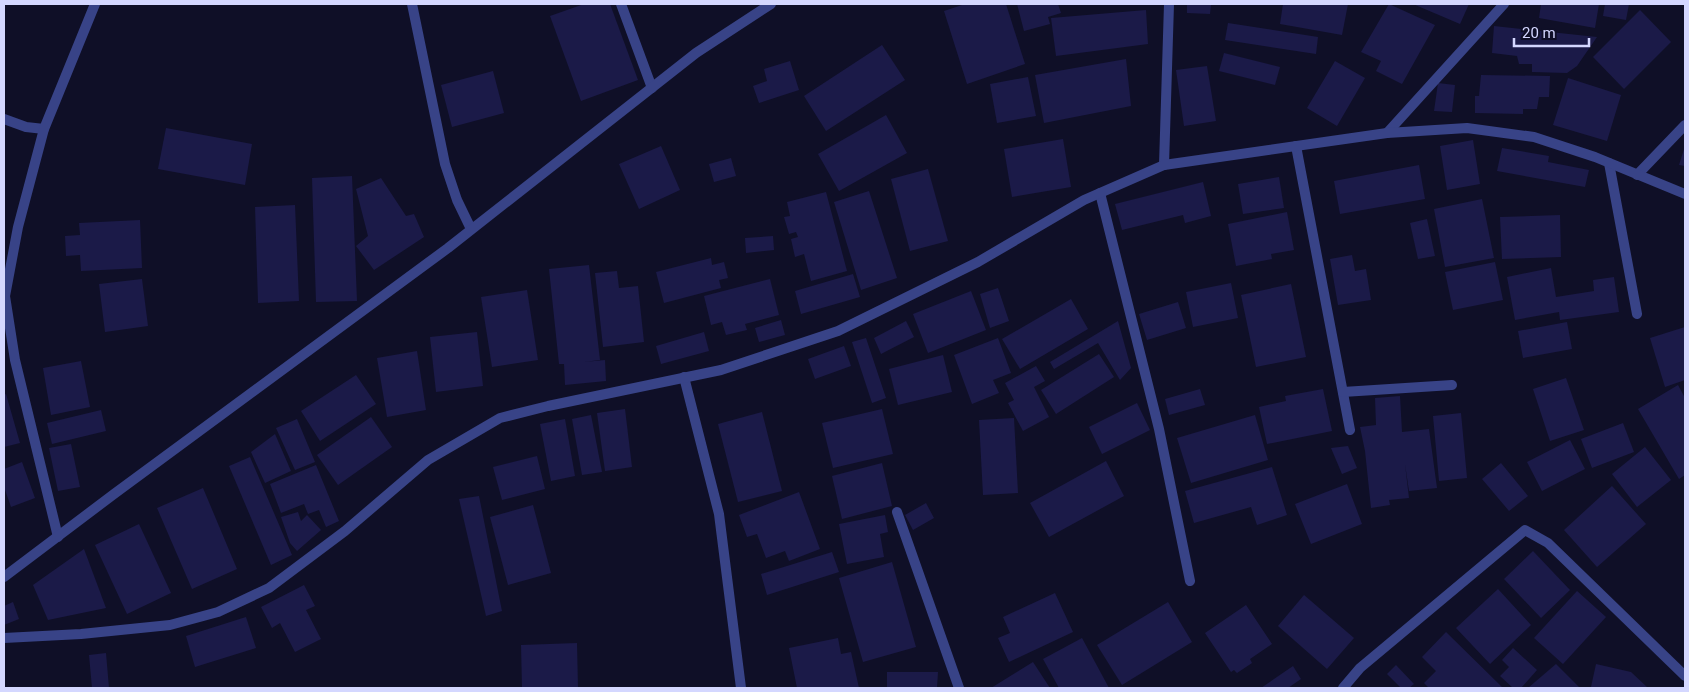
<svg xmlns="http://www.w3.org/2000/svg" width="1689" height="692" viewBox="0 0 1689 692" font-family="Roboto,sans-serif">
  <rect width="100%" height="100%" fill="#0f0f27"/>
  <g fill="#1b1a48">
    <polygon points="584,4 610,4 638,80 581,101 550,16"/>
    <polygon points="965,4 1006,4 1025,64 967,84 944,11"/>
    <polygon points="1017,4 1058,4 1061,13 1048,17 1050,24 1024,31"/>
    <polygon points="1187,4 1211,4 1210,14 1187,13"/>
    <polygon points="1283,4 1348,4 1342,35 1280,24"/>
    <polygon points="1389,4 1435,25 1402,84 1376,71 1381,61 1361,52"/>
    <polygon points="1413,4 1469,4 1460,24"/>
    <polygon points="1541,4 1599,4 1595,28 1539,18"/>
    <polygon points="1605,4 1629,4 1626,20 1603,16"/>
    <polygon points="1146,10 1148,44 1056,56 1051,18"/>
    <polygon points="1640,10 1671,42 1624,89 1593,57"/>
    <polygon points="1228,23 1318,37 1316,54 1225,40"/>
    <polygon points="1494,26 1597,37 1577,66 1567,73 1532,72 1532,64 1519,64 1517,56 1492,53"/>
    <polygon points="882,45 905,80 826,131 804,96"/>
    <polygon points="1224,53 1280,67 1275,85 1219,71"/>
    <polygon points="1126,59 1131,106 1044,123 1035,75"/>
    <polygon points="790,61 799,90 759,103 753,86 767,81 764,69"/>
    <polygon points="1335,61 1365,78 1337,126 1307,108"/>
    <polygon points="1207,66 1216,121 1184,126 1176,70"/>
    <polygon points="493,71 504,113 452,127 441,85"/>
    <polygon points="1481,75 1550,76 1549,97 1539,97 1537,109 1523,109 1523,114 1475,113 1475,96 1479,96"/>
    <polygon points="1028,77 1036,116 997,123 990,84"/>
    <polygon points="1568,78 1621,95 1607,141 1553,125"/>
    <polygon points="1438,83 1455,85 1452,112 1434,111"/>
    <polygon points="886,115 907,153 839,191 818,154"/>
    <polygon points="166,128 252,144 245,185 158,169"/>
    <polygon points="1063,139 1071,187 1012,197 1004,149"/>
    <polygon points="1473,140 1480,184 1447,190 1440,146"/>
    <polygon points="661,146 680,190 639,209 619,164"/>
    <polygon points="1685,146 1685,166 1679,165"/>
    <polygon points="1502,148 1549,156 1548,162 1589,170 1585,187 1497,171"/>
    <polygon points="731,158 736,176 714,182 709,164"/>
    <polygon points="1419,165 1425,199 1340,214 1334,181"/>
    <polygon points="928,169 948,241 910,251 891,179"/>
    <polygon points="352,176 357,301 316,302 312,178"/>
    <polygon points="1279,177 1284,208 1243,214 1238,184"/>
    <polygon points="381,178 406,216 414,214 424,237 374,270 356,246 368,236 356,189"/>
    <polygon points="1203,182 1211,216 1185,223 1183,215 1122,230 1115,204"/>
    <polygon points="869,191 897,278 861,290 834,202"/>
    <polygon points="826,192 847,271 811,281 804,254 795,257 791,239 798,237 796,232 789,234 784,217 790,216 787,202"/>
    <polygon points="1482,199 1494,258 1445,267 1434,209"/>
    <polygon points="295,205 299,301 258,303 255,207"/>
    <polygon points="1287,212 1294,250 1271,254 1272,259 1236,266 1228,224"/>
    <polygon points="1560,215 1561,257 1502,259 1500,217"/>
    <polygon points="1427,219 1435,256 1418,259 1410,223"/>
    <polygon points="140,220 142,268 81,271 80,255 66,256 65,236 80,235 79,223"/>
    <polygon points="773,236 774,250 746,253 745,238"/>
    <polygon points="1352,255 1355,271 1366,269 1371,300 1338,305 1330,259"/>
    <polygon points="711,258 712,265 724,262 728,278 719,280 721,288 664,303 656,272"/>
    <polygon points="1495,262 1503,300 1453,310 1445,272"/>
    <polygon points="589,265 600,360 584,362 605,360 606,381 565,385 564,364 559,364 549,269"/>
    <polygon points="1551,268 1556,297 1594,291 1593,280 1614,277 1619,312 1560,320 1559,312 1515,320 1507,277"/>
    <polygon points="617,271 619,288 638,286 644,342 603,347 595,273"/>
    <polygon points="853,274 860,297 801,314 795,291"/>
    <polygon points="142,279 148,326 105,332 99,284"/>
    <polygon points="770,279 779,315 745,324 747,330 726,335 722,322 711,325 704,296"/>
    <polygon points="1231,283 1238,318 1193,327 1186,292"/>
    <polygon points="1291,284 1306,357 1256,367 1241,295"/>
    <polygon points="998,288 1009,321 990,328 980,294"/>
    <polygon points="527,290 538,360 492,367 481,297"/>
    <polygon points="971,291 986,330 928,353 913,314"/>
    <polygon points="1071,299 1088,329 1020,369 1002,339"/>
    <polygon points="1178,302 1186,328 1147,340 1139,314"/>
    <polygon points="781,320 785,335 759,342 755,328"/>
    <polygon points="906,321 914,337 881,354 874,338"/>
    <polygon points="1118,321 1131,368 1120,380 1098,343 1054,369 1050,362"/>
    <polygon points="1567,322 1572,349 1523,358 1518,331"/>
    <polygon points="1685,327 1685,380 1665,387 1650,338"/>
    <polygon points="477,332 483,386 436,392 430,337"/>
    <polygon points="704,332 709,351 661,364 656,346"/>
    <polygon points="866,338 886,398 872,403 852,342"/>
    <polygon points="998,338 1011,373 993,380 999,393 972,404 954,355"/>
    <polygon points="844,346 851,366 815,379 808,359"/>
    <polygon points="417,351 426,410 387,417 377,358"/>
    <polygon points="1099,354 1114,377 1056,414 1041,390"/>
    <polygon points="943,355 952,392 898,405 889,369"/>
    <polygon points="81,361 90,407 51,415 43,368"/>
    <polygon points="1036,366 1045,381 1034,387 1049,417 1023,431 1008,403 1014,400 1005,383"/>
    <polygon points="356,375 376,404 320,441 301,411"/>
    <polygon points="1566,378 1584,430 1550,441 1533,389"/>
    <polygon points="1678,385 1685,398 1685,475 1679,479 1638,409"/>
    <polygon points="1200,389 1205,405 1169,415 1165,399"/>
    <polygon points="1323,389 1332,431 1267,444 1259,407 1286,401 1285,396"/>
    <polygon points="6,394 20,443 4,447 4,395"/>
    <polygon points="1400,396 1402,432 1429,429 1437,488 1409,491 1405,464 1409,498 1389,500 1390,505 1371,508 1365,451 1360,427 1376,425 1375,398"/>
    <polygon points="1137,403 1150,430 1102,454 1089,427"/>
    <polygon points="625,409 632,467 605,471 597,413"/>
    <polygon points="882,409 893,454 833,468 822,423"/>
    <polygon points="101,410 106,431 52,444 47,423"/>
    <polygon points="762,412 782,491 738,502 718,424"/>
    <polygon points="1461,413 1467,478 1439,481 1433,416"/>
    <polygon points="591,415 602,472 582,475 572,419"/>
    <polygon points="1255,415 1268,460 1191,483 1177,438"/>
    <polygon points="371,417 392,447 338,485 317,455"/>
    <polygon points="1014,418 1018,493 983,495 979,420"/>
    <polygon points="297,419 315,462 295,470 276,428"/>
    <polygon points="565,419 575,476 551,481 540,424"/>
    <polygon points="1623,423 1634,452 1592,468 1581,439"/>
    <polygon points="275,434 291,471 265,483 251,452"/>
    <polygon points="1570,440 1585,469 1542,491 1527,462"/>
    <polygon points="71,444 80,487 58,491 49,448"/>
    <polygon points="1348,446 1357,468 1342,474 1331,448"/>
    <polygon points="1645,447 1671,480 1637,507 1612,474"/>
    <polygon points="537,456 545,489 502,500 493,467"/>
    <polygon points="250,457 292,555 271,565 229,466"/>
    <polygon points="1106,461 1124,496 1049,537 1030,503"/>
    <polygon points="22,462 35,498 11,507 4,487 4,469"/>
    <polygon points="882,463 892,506 842,519 832,476"/>
    <polygon points="1501,463 1528,496 1509,511 1482,479"/>
    <polygon points="316,465 339,521 326,527 319,510 308,514 304,504 281,513 270,484"/>
    <polygon points="1272,467 1287,515 1257,525 1251,507 1194,523 1185,491"/>
    <polygon points="1347,484 1362,524 1311,544 1295,504"/>
    <polygon points="1612,486 1646,524 1597,567 1564,530"/>
    <polygon points="203,488 237,569 192,589 157,508"/>
    <polygon points="799,492 820,549 789,561 785,551 766,558 757,534 747,537 739,515"/>
    <polygon points="479,496 502,611 486,616 459,499"/>
    <polygon points="926,503 934,518 913,530 905,515"/>
    <polygon points="533,505 551,573 508,585 490,517"/>
    <polygon points="298,512 301,521 307,515 321,530 297,551 290,543 281,517"/>
    <polygon points="885,515 888,532 880,534 884,557 847,564 839,524"/>
    <polygon points="139,524 171,593 127,614 95,545"/>
    <polygon points="84,549 106,608 48,620 33,585"/>
    <polygon points="1533,551 1570,590 1541,618 1504,579"/>
    <polygon points="832,552 839,572 767,595 761,574"/>
    <polygon points="892,562 916,647 863,662 839,578"/>
    <polygon points="304,585 315,606 306,610 321,639 295,652 280,623 272,628 261,607"/>
    <polygon points="1498,589 1531,625 1490,664 1456,628"/>
    <polygon points="1577,591 1606,617 1563,664 1534,638"/>
    <polygon points="1055,593 1073,632 1009,662 998,638 1010,633 1003,617"/>
    <polygon points="1304,595 1354,638 1327,669 1278,626"/>
    <polygon points="13,602 19,619 4,625 4,606"/>
    <polygon points="1168,602 1192,642 1122,685 1097,645"/>
    <polygon points="1246,605 1272,644 1250,659 1252,663 1237,673 1234,670 1231,672 1205,633"/>
    <polygon points="246,617 256,648 195,667 186,636"/>
    <polygon points="1446,632 1503,688 1429,688 1424,683 1436,671 1422,657"/>
    <polygon points="838,638 841,654 851,652 859,688 797,688 789,648"/>
    <polygon points="1082,638 1109,688 1059,688 1043,659"/>
    <polygon points="577,643 578,688 522,688 521,645"/>
    <polygon points="1513,648 1537,670 1521,688 1513,688 1500,676 1509,667 1502,660"/>
    <polygon points="106,653 109,688 92,688 89,655"/>
    <polygon points="1033,662 1050,688 991,688"/>
    <polygon points="1556,664 1580,688 1528,688"/>
    <polygon points="1596,664 1631,672 1648,688 1593,688 1591,687"/>
    <polygon points="1396,665 1414,684 1409,688 1401,688 1387,674"/>
    <polygon points="1293,666 1301,679 1288,688 1261,688"/>
    <polygon points="887,672 938,672 937,688 887,688"/>
  </g>
  <g fill="none" stroke-linecap="round" stroke-linejoin="round">
    <g stroke="#384387" stroke-width="10">
      <polyline points="412,4 445,164 457,200 471,229"/>
      <polyline points="621,4 652,88"/>
    </g>
    <g stroke="#384387" stroke-width="10">
      <polyline points="4,119 26,127 44,129"/>
      <polyline points="1387,133 1504,4"/>
      <polyline points="1296,146 1350,430"/>
      <polyline points="1609,163 1637,314"/>
      <polyline points="1164,165 1169,4"/>
      <polyline points="1637,175 1685,125"/>
      <polyline points="1100,193 1159,429 1190,581"/>
      <polyline points="684,377 719,514 741,688"/>
      <polyline points="1343,392 1452,385"/>
      <polyline points="897,512 959,688"/>
      <polyline points="58,537 15,360 5,296 18,227 44,129 95,4"/>
      <polyline points="4,577 114,494 448,248 696,53 771,4"/>
      <polyline points="4,638 81,634 170,625 218,612 269,588 345,531 428,460 500,418 548,406 721,370 838,331 978,262 1084,200 1164,165 1387,133 1467,128 1534,137 1595,157 1685,194"/>
      <polyline points="1343,688 1360,668 1525,530 1548,543 1685,676"/>
    </g>
  </g>
  <rect width="1689" height="692" fill="none" stroke="#d4d7ff" stroke-width="10"/>
  <path d="M1514 38v8h75v-8" fill="none" stroke="#d4d7ff" stroke-width="2.5"/>
  <text x="1522" y="38" font-size="15" fill="#d4d7ff" stroke="#0f0f27" stroke-width="4" paint-order="stroke">20 m</text>
</svg>
